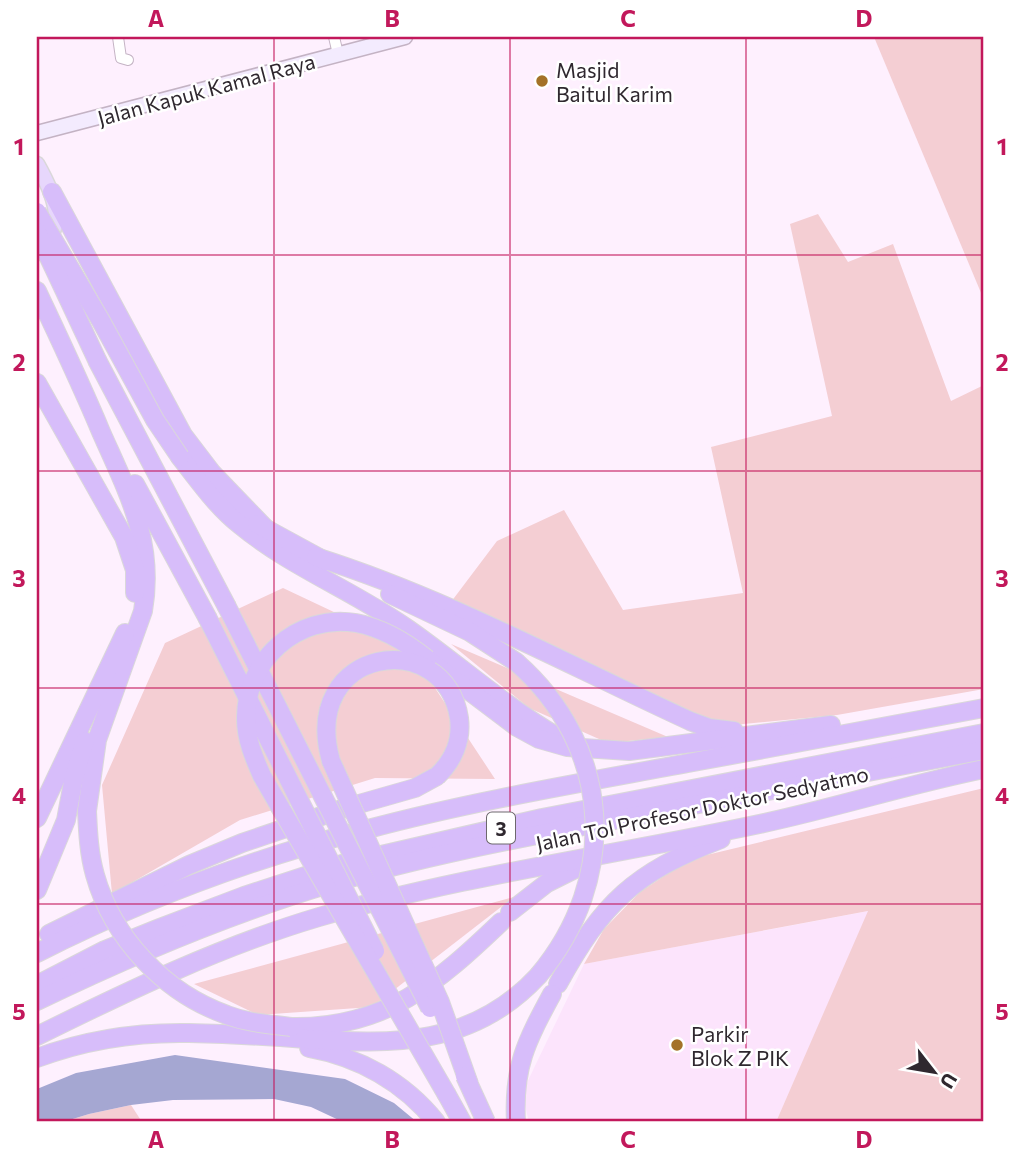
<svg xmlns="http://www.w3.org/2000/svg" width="1021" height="1159" viewBox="0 0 1021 1159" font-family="Commissioner,sans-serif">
  <rect width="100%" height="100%" fill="#fef0fe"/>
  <polygon fill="#fce4fc" points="869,911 776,1122 529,1122 522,1093 584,964"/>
  <g fill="#f4ced3">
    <polygon points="874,37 984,37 984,300"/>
    <polygon points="818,214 848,262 893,244 951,401 984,385 984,689 837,715 723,726 451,602 497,541 564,510 623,610 743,593 711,447 832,416 790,224"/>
    <polygon points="283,588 408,647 495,779 375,778 240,820 112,894 102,785 165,643"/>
    <polygon points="451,644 668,737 608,743 529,708"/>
    <polygon points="984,788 984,1122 776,1122 868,911 584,964 604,929 640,892 690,859"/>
    <polygon points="514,897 372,1007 258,1015 194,984"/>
    <polygon points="131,1105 142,1122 63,1122 89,1114"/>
  </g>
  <polygon fill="#a5a7d2" points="175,1055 345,1079 394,1103 417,1122 343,1122 311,1107 274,1099 173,1100 131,1105 89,1114 63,1122 37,1122 37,1089 76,1073"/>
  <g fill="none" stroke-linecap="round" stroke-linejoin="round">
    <g stroke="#c4b3c4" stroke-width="12">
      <g id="minor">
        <polyline points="118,37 121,58 128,60"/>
        <polyline points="334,37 338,54"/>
      </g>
    </g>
    <g stroke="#c4b3c4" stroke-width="17">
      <polyline id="secondary" points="37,133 405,37"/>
    </g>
    <g stroke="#dad8da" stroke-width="17">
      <path id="primary" d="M37,164C54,194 69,226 37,253"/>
    </g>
    <g stroke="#dad8da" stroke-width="20">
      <g id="motorway">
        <polyline points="52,192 183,435 212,473 266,529"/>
        <path d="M37,291C59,338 81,384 101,432C128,493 155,542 143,611L97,740L87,811"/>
        <polyline points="98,362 226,605"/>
        <polyline points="37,383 124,537 135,570 135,593"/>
        <path d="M180,457C199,481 216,506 240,525C291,567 354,591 408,629C458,664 503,705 556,736"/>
        <polyline points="135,484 207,617"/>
        <polyline points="257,524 325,561"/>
        <path d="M316,557C446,598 566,664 690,721L709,728L734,731"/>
        <polyline points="390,594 470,632 516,662"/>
        <polyline points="427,659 517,727 539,739 567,747 629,751 831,725"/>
        <polyline points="37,818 125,633"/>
        <polyline points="37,890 66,820 74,777 85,741"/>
        <polyline points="510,912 547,883 587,863"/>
        <polyline points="49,934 189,865 242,843 345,808 415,788 437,776"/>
        <path d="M37,953C142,900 254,858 368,829C473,801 581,783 688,763C787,745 886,726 984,708"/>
        <path d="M558,984C603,902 634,873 721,839"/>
        <polyline points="37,985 105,950 157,929 244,896 342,864 542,818 984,733"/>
        <path d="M37,1001C130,956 227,915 326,885C429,854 536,835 641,815C755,793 870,772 984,750"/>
        <path d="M291,1027C385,1029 437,983 501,922"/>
        <path d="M37,1036C128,991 221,946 319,917C465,875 615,855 764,823C838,807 910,784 984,769"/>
        <path d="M309,1048C359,1057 404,1082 436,1122"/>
        <path d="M37,1058C85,1040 138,1032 189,1033C228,1034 267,1036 306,1039C394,1045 473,1046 538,976"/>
        <polyline points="447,1095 462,1122"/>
        <path d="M516,1122C513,1067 526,1042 552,994"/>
      </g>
    </g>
    <use href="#minor" stroke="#fff" stroke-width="10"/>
    <use href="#secondary" stroke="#f3ebfe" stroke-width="14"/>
    <use href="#primary" stroke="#e7d7fc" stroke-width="14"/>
    <use href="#motorway" stroke="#d7bdfa" stroke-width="18"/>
    <g stroke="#dad8da" stroke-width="20" stroke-linecap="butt">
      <g id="motorway-bridge">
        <polyline points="37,212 101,321 155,420 180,457"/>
        <polyline points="37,232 98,362"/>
        <polyline points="226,605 430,1008"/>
        <polyline points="207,617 375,951"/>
        <path d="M427,659C406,642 383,628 356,623C297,613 245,661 246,719C246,739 254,758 262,776L447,1095"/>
        <path d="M516,662C613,747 620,879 538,976"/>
        <path d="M437,776C453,761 462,741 459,718C445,626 299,646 331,761L440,1002L469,1084"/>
        <path d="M87,811C88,833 89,854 95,875C113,939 165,993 227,1015C248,1023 269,1024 291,1027"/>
        <polyline points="465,1076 486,1122"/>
      </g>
    </g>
    <use href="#motorway-bridge" stroke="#d7bdfa" stroke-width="18"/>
  </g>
  <path fill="none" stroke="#c2185b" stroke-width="2" stroke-opacity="0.55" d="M274,37V1122M510,37V1122M746,37V1122M37,255H984M37,471H984M37,688H984M37,904H984"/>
  <g fill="#a47228" stroke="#fff" stroke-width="2.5">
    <circle cx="542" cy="81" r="7"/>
    <circle cx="677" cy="1045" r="7"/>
  </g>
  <g text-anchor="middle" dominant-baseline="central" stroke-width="5" stroke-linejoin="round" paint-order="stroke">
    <rect fill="#fff" stroke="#6d686d" stroke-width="2" x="487" y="812.5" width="28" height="31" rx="5"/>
    <g font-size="19" font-weight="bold" fill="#2f282f">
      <text x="501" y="828">3</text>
    </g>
    <g font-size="21" fill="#2f282f" stroke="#fff" text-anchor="start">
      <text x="556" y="69">Masjid<tspan x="556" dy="24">Baitul Karim</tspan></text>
      <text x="691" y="1033">Parkir<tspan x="691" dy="24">Blok Z PIK</tspan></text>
    </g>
    <g font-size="21" fill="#2f282f" stroke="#fff">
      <text transform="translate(206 89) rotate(-15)">Jalan Kapuk Kamal Raya</text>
      <text transform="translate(702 808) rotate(-12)">Jalan Tol Profesor Doktor Sedyatmo</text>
    </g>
  </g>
  <rect width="1021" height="1159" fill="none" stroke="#ffffff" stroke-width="77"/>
  <g transform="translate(934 1072) rotate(121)" stroke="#ffffff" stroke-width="5" paint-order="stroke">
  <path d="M0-5L12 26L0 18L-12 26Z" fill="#2f282f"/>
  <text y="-10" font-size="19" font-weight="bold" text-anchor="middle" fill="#2f282f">U</text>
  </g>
  <rect x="38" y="38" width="944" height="1082" fill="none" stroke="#c2185b" stroke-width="2.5"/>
  <g font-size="23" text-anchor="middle" font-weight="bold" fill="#c2185b">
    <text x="156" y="27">A</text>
    <text x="392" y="27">B</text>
    <text x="628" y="27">C</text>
    <text x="864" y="27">D</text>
    <text x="19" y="155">1</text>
    <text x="1002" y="155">1</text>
    <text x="19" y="371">2</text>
    <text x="1002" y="371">2</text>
    <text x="19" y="587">3</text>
    <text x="1002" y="587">3</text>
    <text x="19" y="804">4</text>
    <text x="1002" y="804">4</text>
    <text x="19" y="1020">5</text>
    <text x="1002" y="1020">5</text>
    <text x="156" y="1148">A</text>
    <text x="392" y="1148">B</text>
    <text x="628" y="1148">C</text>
    <text x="864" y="1148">D</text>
  </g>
</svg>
